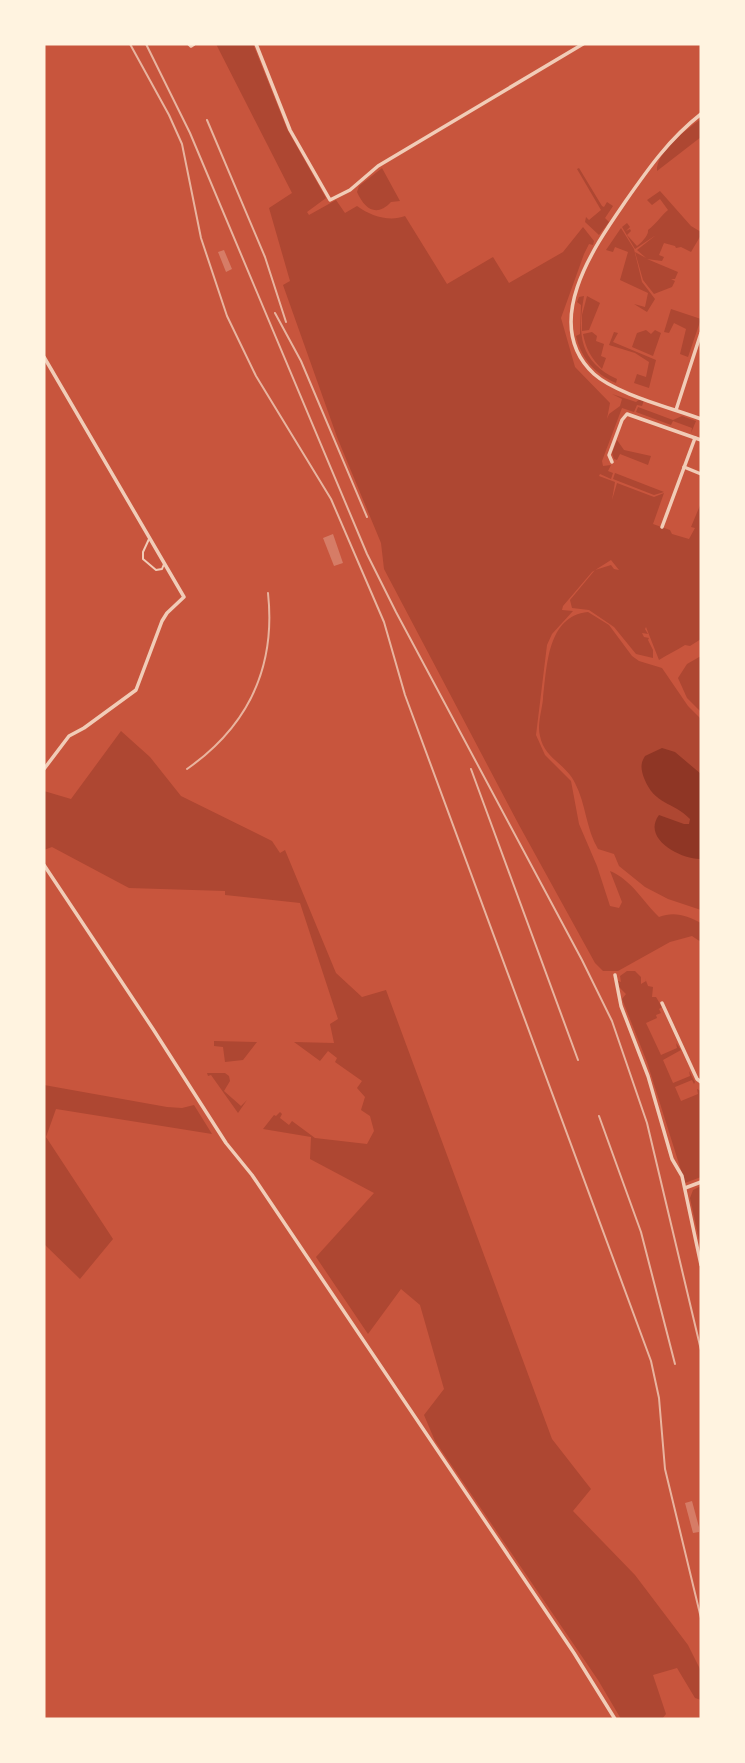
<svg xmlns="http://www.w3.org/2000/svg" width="745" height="1763" viewBox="0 0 745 1763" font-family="Cabin,sans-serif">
  <rect width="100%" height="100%" fill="#c8553d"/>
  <g fill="#ae4732">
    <path d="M216,44H253L287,129L326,198L307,212L309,215L336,200L345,213L357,206C370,216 390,222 405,216L447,284L493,257L509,283L563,252L583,227L594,241L593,245L589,244L584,254L561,318L575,367L610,403L607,419L609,414L620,406L622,399L612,394L636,402L640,399L644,400L642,406L637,405L634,412L622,408L602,461L603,466L611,465L608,471L613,473L611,479L600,474L599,476L615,482L612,500L617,483L654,497L664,493L653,524L670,530L672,534L689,539L695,528L691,527L701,503V639L690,646L685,645C676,651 668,654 659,660L646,627L645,629L648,634L642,633L644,637L649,638L648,640L653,650V658L636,654L614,627L589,610L572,608L570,600L595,570L611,565L614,569L619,570L611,560L592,572L563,606L562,610L573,611L552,634L547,645L536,735L545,755L571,781L579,824L597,866L610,906L619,908L622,902L610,871C632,880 643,902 659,917C675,911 687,916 701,923V942L692,936L670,942L618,971H603L595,963L519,825L384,569L381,543L337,437L283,285L290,281L269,208L292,193Z"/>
    <path d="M701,119V137L657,171C655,153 687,129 701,119Z"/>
    <path d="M382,168L400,201L391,202C377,217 365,210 357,192L359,186Z"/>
    <polygon points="579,168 602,206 604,207 607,202 613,206 605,218 609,222 599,235 585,222 586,217 589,220 601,210 577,169"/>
    <path d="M660,191L691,226L701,232V235L691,252L681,247L676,248L675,246L664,243L659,255L664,257L662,261L647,259L678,272L675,279H671L675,281L672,287L654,294L643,280L635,252L646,258L637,250L656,235L635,249L622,227L627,223L630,227L626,231L630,229L631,231L627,235L637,246C641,243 649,235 648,230C657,223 659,218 668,210L660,199L652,205L647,200Z"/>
    <polygon points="621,228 634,249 642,282 655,299 647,312 634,304 645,307 648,293 620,280 628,252 615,247 613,252 606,250"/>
    <path d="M584,296C577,335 580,362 617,379L616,383C595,374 581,358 576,336L580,334L581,305L577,302L579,297Z"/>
    <polygon points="587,296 600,303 589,330 582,331 582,315"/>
    <polygon points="671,309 701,319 688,357 680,354 686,329 674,323 669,333 664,332"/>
    <polygon points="646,330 651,334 655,330 661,333 653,356 632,347 637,333"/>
    <path d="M592,332L597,336L596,341L604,344L601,356L606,358L602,369C591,358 586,349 583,334Z"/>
    <polygon points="614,332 618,333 613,342 656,360 649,388 634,383 637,374 646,377 649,362 635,353 609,345"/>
    <polygon points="638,407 673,420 682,416 696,421 691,433 692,428 673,421 671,425 636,412"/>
    <polygon points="617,440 624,450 651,456 648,465 620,454 617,460 614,459 612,453"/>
    <polygon points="615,473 664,492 654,495 613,479"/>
    <path d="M588,612L609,625L632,656L639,661L662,668L688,706L701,719V910L668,899L645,887L619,866L614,854L598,849C586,829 586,804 575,783C566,764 544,758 540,736C537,725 542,710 543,699C547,667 547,616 588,612Z"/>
    <polygon points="701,656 701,712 687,698 678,678 687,664"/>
    <polygon points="121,731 150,757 181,796 272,841 280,853 285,850 336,973 362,997 386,990 552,1439 591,1489 573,1511 635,1575 688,1645 701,1671 701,1700 695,1698 677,1668 653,1675 666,1714 662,1719 621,1719 598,1680 435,1441 424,1415 444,1389 420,1305 401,1289 368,1334 316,1257 374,1193 310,1159 311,1137 263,1129 274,1115 276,1116 280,1112 282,1114 280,1118 289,1125 292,1121 315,1138 367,1144 374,1131 370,1116 361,1110 365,1097 357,1088 362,1081 335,1062 337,1058 328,1051 320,1061 294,1042 334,1043 330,1024 338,1019 300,903 225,895 225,891 129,888 52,847 44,850 44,791 71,799"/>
    <polygon points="627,971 635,971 641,977 641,984 646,981 645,978 648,986 653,987 652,997 656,997 662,1007 659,1009 661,1013 656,1015 657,1018 646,1023 661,1055 677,1048 676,1043 681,1050 663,1060 673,1083 690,1076 689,1071 695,1082 694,1084 692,1080 675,1087 681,1101 698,1094 697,1089 701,1091 701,1177 685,1183 647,1062 624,1004 622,999 626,994 619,987 618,981 621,982 620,976"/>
    <polygon points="214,1041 257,1042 243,1060 225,1062 223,1047 214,1046"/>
    <polygon points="207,1073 225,1073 229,1076 230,1081 224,1091 241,1106 247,1100 238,1113 211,1075 208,1076"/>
    <polygon points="44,1085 167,1107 182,1108 194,1105 212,1134 56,1109 46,1137 113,1239 80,1279 44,1244"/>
    <polygon points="701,1186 701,1249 690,1198 693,1190"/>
  </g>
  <path fill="#8f3625" d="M662,748L675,752L701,774V859C682,860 641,839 659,815L684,824H689L690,819C673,801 655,806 644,778C641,769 640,764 645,756Z"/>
  <g fill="#d67c66">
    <polygon points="224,250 232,269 226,272 218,252"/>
    <polygon points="333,534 343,563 334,566 323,538"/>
    <polygon points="692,1501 699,1527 699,1532 693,1533 685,1503"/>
  </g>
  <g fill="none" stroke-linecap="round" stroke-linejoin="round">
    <polyline stroke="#f1ccb7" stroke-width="2" points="149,539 143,552 143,559 156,570 162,569 164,564"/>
    <g stroke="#f1ccb7" stroke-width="3.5">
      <polyline points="189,44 191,46 194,44"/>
      <polyline points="256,44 290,130 330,200 350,190 378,166 583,44"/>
      <path d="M701,114C669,139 648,169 625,202C594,247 540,324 594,374C616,394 672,408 701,419"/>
      <polyline points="44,357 184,597 167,613 162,621 136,690 84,728 69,736 44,769"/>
      <polyline points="676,410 701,333"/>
      <polyline points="612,462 609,455 622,420 627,414 701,440"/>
      <polyline points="684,467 701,474"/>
      <polyline points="662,527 695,438"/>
      <polyline points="44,865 153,1029 226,1143 252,1175 574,1653 615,1719"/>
      <polyline points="615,975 621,1006 648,1076 672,1159 682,1176 701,1265"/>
      <polyline points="662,1003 697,1079 701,1082"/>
      <polyline points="685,1188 701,1182"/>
    </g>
    <g stroke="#e9b49f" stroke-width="2">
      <polyline points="130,44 169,115 182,144 201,238 227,316 256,376 331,499 384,622 405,695 651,1361 659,1398 665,1469 701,1618"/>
      <polyline points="146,44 190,133 367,554 396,612 582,960 612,1021 647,1123 701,1350"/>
      <polyline points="207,120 265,257 286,322"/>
      <polyline points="275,313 301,361 367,517"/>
      <path d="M187,769C248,726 276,667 268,593"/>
      <polyline points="471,769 578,1060"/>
      <polyline points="599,1116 641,1232 675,1364"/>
    </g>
  </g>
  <rect width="745" height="1763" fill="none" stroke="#fff3e0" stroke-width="91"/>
</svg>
